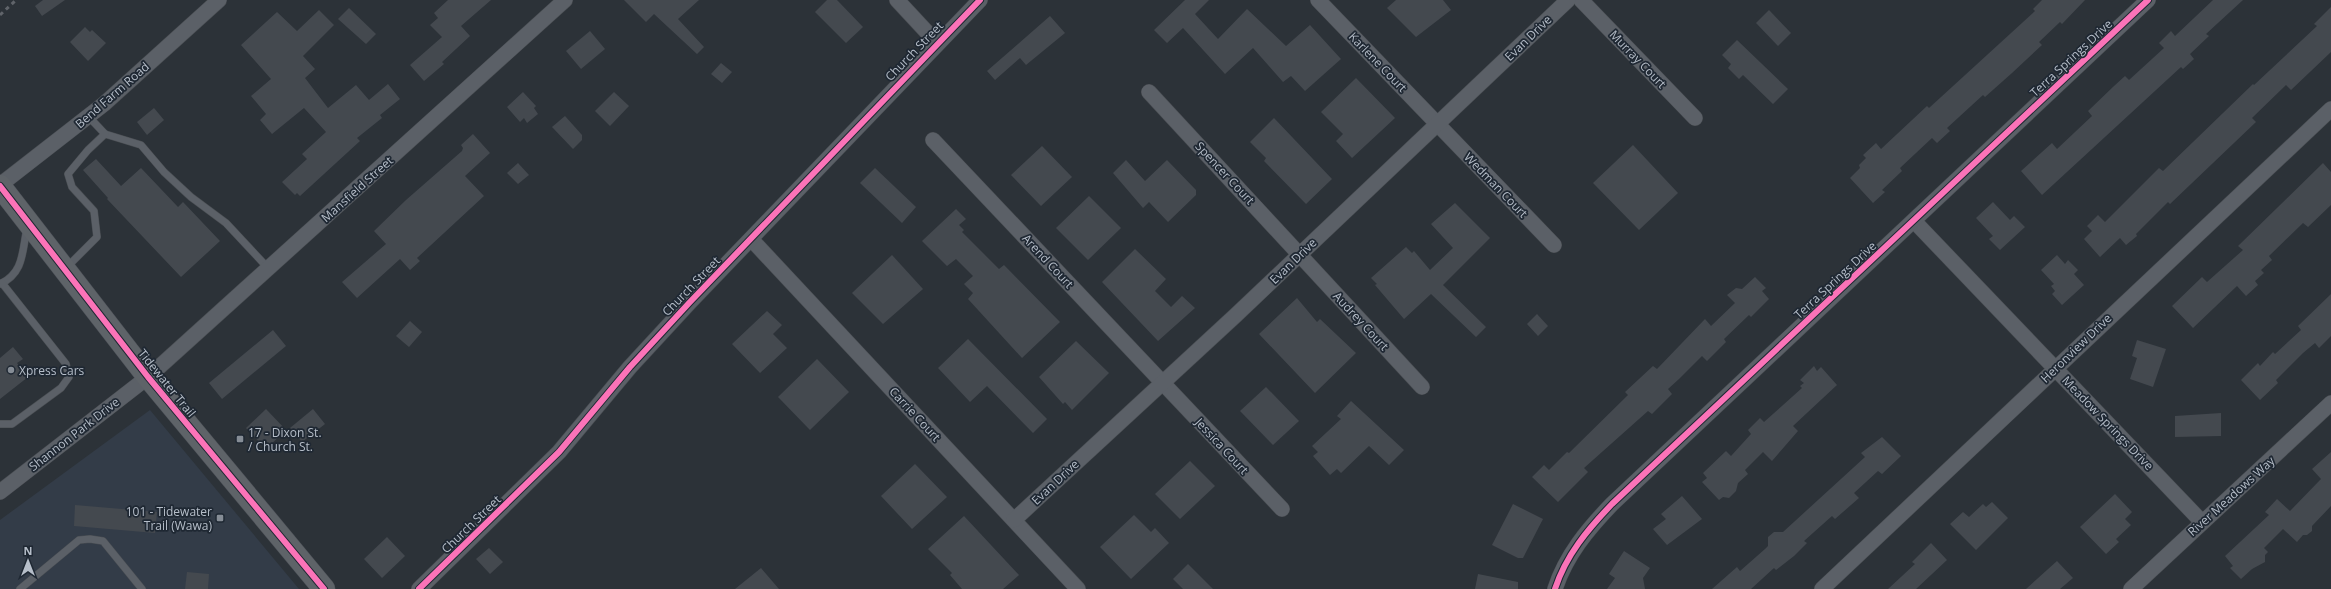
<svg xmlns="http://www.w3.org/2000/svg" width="2331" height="589" viewBox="0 0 2331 589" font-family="'Open Sans',sans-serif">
  <rect width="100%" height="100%" fill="#2c3238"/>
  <polygon fill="#333c48" points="150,410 299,589 0,589 0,520"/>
  <g fill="#44494f">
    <polygon points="43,0 65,0 42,16 35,6"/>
    <polygon points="448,0 491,0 461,26 470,36 442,62 444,64 424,81 410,65 442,37 430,25 438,18 434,13"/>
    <polygon points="624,0 699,0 678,19 704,47 697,54 654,14 646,22"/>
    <polygon points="827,0 837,0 863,27 846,43 815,12"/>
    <polygon points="1185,0 1209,0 1195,14 1218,39 1247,9 1286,46 1310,25 1341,59 1305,91 1291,76 1283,82 1253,48 1225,74 1183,28 1167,43 1154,30"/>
    <polygon points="1396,0 1443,0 1451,10 1416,37 1387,8"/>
    <polygon points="2042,0 2085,0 2062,24 2060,22 2039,42 2042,45 2012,73 1985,97 1983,95 1947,128 1950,131 1937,143 1932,138 1900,168 1902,171 1882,190 1885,192 1873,203 1850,178 1860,168 1859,165 1866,158 1863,155 1876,143 1881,149 1927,106 1929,108 2035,11 2033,9"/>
    <polygon points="2213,0 2243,0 2206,34 2209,36 2190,54 2194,59 2183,69 2181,67 2042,195 2021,171 2052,143 2057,149 2092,116 2088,111 2114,86 2125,76 2129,80 2164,48 2159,43 2171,31 2175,36"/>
    <polygon points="2331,7 2331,52 2291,90 2286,85 2252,118 2256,122 2170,204 2168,202 2136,234 2137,236 2126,245 2120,238 2100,257 2084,239 2092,231 2087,226 2098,215 2105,222 2159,168 2163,171 2253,84 2254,85 2317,26 2314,24"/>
    <polygon points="349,8 376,34 366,44 338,19"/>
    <polygon points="319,10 334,25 303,56 315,69 305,78 328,108 356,85 369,100 388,84 400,99 380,115 382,118 357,138 360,141 300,196 297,193 295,195 282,182 307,159 302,154 326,132 304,108 272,134 260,120 266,114 251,96 271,79 241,45 277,12 297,31"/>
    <polygon points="1769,10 1791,33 1778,46 1756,23"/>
    <polygon points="1050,16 1065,33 1026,65 1020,58 995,80 987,71"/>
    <polygon points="85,27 90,32 92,30 106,43 88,61 70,42"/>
    <polygon points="590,31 605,49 581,69 566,51"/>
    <polygon points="1737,40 1788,89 1773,104 1743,75 1739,79 1728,68 1731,64 1722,55"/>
    <polygon points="721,63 732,72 722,83 711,74"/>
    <polygon points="1356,78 1395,118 1352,158 1336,141 1343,134 1321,112"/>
    <polygon points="523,92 536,106 534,108 538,114 527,123 524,118 520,122 507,107"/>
    <polygon points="614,92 629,106 610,126 595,111"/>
    <polygon points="154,108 164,120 147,135 137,122"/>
    <polygon points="565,116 582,135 582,140 573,149 552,127"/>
    <polygon points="1274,118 1332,179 1306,204 1264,161 1266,158 1250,142"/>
    <polygon points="473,134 490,153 465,176 484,196 417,258 420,261 410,270 400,259 357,298 342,282 386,244 374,231 406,200 462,151 463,148 461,145"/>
    <polygon points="1633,145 1678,193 1639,230 1593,183"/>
    <polygon points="1042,146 1072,177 1041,206 1011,175"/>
    <polygon points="96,159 121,186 141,168 178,207 183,202 220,241 181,277 107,199 108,198 83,170"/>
    <polygon points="1126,160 1145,181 1167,160 1196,190 1196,195 1168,222 1149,202 1143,208 1113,173"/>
    <polygon points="518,163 529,175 518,184 507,173"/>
    <polygon points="2323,163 2331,172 2331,205 2308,227 2303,223 2269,256 2272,260 2261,270 2264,273 2255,281 2258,285 2246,296 2237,286 2193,328 2172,306 2202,277 2207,282 2243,250 2238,246"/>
    <polygon points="875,168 916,207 902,223 860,183"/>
    <polygon points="1089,196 1121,228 1088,260 1056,228"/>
    <polygon points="1993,202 2010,220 2014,216 2025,227 2000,250 1989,239 1993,236 1976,218"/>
    <polygon points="1455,203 1490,238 1443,285 1486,327 1476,337 1431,294 1404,319 1375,285 1377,284 1371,278 1406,247 1412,253 1414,251 1430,270 1453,248 1431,224"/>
    <polygon points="956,209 966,219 959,225 964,230 962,232 999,269 1004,265 1060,322 1022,358 968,299 973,293 964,284 973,276 956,259 947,266 922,241"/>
    <polygon points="1135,249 1166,279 1155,291 1171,307 1182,296 1195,308 1158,341 1102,282"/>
    <polygon points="892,255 923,289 883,324 852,293"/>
    <polygon points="2057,255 2065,264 2068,260 2078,270 2074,274 2084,285 2062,305 2052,294 2055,291 2051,286 2054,284 2041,270"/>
    <polygon points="1755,277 1766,288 1762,291 1769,299 1751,317 1749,315 1724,339 1726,342 1707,361 1702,356 1679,379 1668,389 1672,394 1652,414 1648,411 1584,468 1588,472 1558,502 1532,477 1544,465 1549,470 1567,452 1569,453 1628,395 1625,392 1653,366 1657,369 1705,319 1711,326 1735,303 1727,295 1736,288 1742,289"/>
    <polygon points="2331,294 2331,336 2319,348 2315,343 2303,353 2276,380 2278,383 2260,400 2241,380 2258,363 2260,366 2273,352 2275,354 2301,330 2298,326"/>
    <polygon points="1297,298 1317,322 1320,319 1356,353 1315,393 1259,334"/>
    <polygon points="767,311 782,325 773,334 787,348 760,373 732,344"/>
    <polygon points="1537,314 1548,326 1538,336 1527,324"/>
    <polygon points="410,321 422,332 409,347 396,336"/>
    <polygon points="273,330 286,346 222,399 209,383"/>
    <polygon points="968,339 1047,419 1033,433 987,386 970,402 938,368"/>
    <polygon points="2137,340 2166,349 2153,387 2130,379 2137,358 2132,356"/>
    <polygon points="1076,341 1109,373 1072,410 1065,402 1063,404 1039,377"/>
    <polygon points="13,347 23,359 17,363 28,377 0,399 0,358"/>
    <polygon points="817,359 849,392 810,430 778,397"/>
    <polygon points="1814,366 1817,371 1821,367 1837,385 1793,426 1798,431 1772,461 1763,452 1745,470 1748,474 1738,483 1736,491 1729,498 1723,497 1719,500 1702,482 1707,478 1703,473 1726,451 1731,456 1751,434 1748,430 1760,418 1764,422 1802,388 1800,386 1804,383 1800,380"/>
    <polygon points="1266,387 1299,421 1273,445 1240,411"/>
    <polygon points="1351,401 1404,450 1389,465 1369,446 1341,473 1337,469 1330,475 1313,456 1318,452 1312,446 1341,419 1337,416"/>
    <polygon points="266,409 286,430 266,449 246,428"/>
    <polygon points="313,409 325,424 302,442 290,428"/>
    <polygon points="2221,413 2221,436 2175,437 2175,416"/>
    <polygon points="1882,437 1901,456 1882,474 1878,471 1854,493 1859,498 1835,519 1832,516 1804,541 1807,543 1794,556 1776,570 1774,568 1751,589 1712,589 1737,567 1740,571 1765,549 1768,546 1768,537 1774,532 1783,532 1865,457 1861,453"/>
    <polygon points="2331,452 2331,506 2312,526 2312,531 2307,535 2303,535 2297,542 2283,529 2264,548 2268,552 2265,555 2265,562 2252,569 2241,579 2230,568 2233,566 2225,556 2269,515 2265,512 2277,499 2290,511 2321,479 2312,469"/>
    <polygon points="1190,461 1215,486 1180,519 1155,494"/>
    <polygon points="915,464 947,497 912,529 881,496"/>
    <polygon points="2115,494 2132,512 2125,519 2131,525 2116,539 2119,542 2106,554 2080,527"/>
    <polygon points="1682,496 1702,519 1667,545 1653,529 1666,519 1661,514"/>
    <polygon points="1992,502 2008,518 1976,550 1950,524 1963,512 1969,517 1983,504 1986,507"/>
    <polygon points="1513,504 1543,519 1523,558 1518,558 1492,545"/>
    <polygon points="75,505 157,512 155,533 74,526"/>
    <polygon points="1134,515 1151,532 1155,528 1169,543 1131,579 1100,547"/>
    <polygon points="964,516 1019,575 1003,589 962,589 950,575 952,573 928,549"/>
    <polygon points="387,537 405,556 382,578 364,559"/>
    <polygon points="1931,543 1947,560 1916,589 1888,589 1915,564 1912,562"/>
    <polygon points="489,548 503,562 490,574 476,559"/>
    <polygon points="1624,551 1650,568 1643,578 1645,589 1607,589 1615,578 1609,574"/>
    <polygon points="2057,561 2073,578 2060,589 2026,589"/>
    <polygon points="1188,564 1213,589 1183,589 1173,579"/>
    <polygon points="761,568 779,589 735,589"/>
    <polygon points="187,572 209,574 208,589 185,589"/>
    <polygon points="1478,574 1518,582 1518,589 1475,589"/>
  </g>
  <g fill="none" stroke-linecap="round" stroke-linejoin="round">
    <g stroke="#4a4e53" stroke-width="8">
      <g id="service">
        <polyline points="105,134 141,145 164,172 191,197 226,223 268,268"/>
        <polyline points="67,267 97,237 94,211 72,187 68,174 88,150 105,134 88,116"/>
        <path d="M0,284C24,273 22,252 27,228"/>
        <polyline points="0,424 12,424 61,388 69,377 66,364 2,283"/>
        <polyline points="20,589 79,540 90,539 103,541 142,589"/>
      </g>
    </g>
    <g stroke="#4a4e53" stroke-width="16">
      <g id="minor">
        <polyline points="897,0 937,43"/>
        <polyline points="1318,0 1554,245"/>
        <polyline points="1581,0 1695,118"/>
        <polyline points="1149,92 1422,387"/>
        <polyline points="933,140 1282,509"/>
        <polyline points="0,185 104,104 219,0"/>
        <polyline points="1914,221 2202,522"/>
        <polyline points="751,239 1078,589"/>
        <polyline points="0,492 148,377 565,0"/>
        <polyline points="1014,520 1236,315 1568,0"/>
        <polyline points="419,589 559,452 630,367 690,302 980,0"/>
        <path d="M1555,589C1566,555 1588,529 1612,504L2148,0"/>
        <polyline points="1822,589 2331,109"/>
        <polyline points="2131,589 2331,403"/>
      </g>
    </g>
    <g stroke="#4a4e55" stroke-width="23">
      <polyline id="primary" points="0,186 148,377 324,589"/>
    </g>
    <use href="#service" stroke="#5b6067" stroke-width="7"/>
    <use href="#minor" stroke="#5b6067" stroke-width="15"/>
    <use href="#primary" stroke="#5e6368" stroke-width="22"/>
    <polyline stroke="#60646a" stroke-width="3" stroke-dasharray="4 4" stroke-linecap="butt" points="0,15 16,0"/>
    <g stroke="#1f2833" stroke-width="8">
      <g id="cycleway">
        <polyline points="0,186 148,377 324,589"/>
        <polyline points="419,589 559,452 630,367 690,302 980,0"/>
        <path d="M1555,589C1566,555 1588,529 1612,504L2148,0"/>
      </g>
    </g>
    <use href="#cycleway" stroke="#fb73b8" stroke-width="6"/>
  </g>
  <g fill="#868d96" stroke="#1f2833" stroke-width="1.5">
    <circle cx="11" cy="370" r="4"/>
    <rect x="236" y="435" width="8" height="8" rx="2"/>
    <rect x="216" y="514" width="8" height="8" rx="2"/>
  </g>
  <g text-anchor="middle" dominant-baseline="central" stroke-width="3.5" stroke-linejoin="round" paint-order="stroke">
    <g font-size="12" fill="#b6bec9" stroke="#1f2833">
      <text transform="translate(1528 38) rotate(-44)">Evan Drive</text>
      <text transform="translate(914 51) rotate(-46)">Church Street</text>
      <text transform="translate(2071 58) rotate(-43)">Terra Springs Drive</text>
      <text transform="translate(1638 59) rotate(46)">Murray Court</text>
      <text transform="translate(1378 62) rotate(46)">Karlene Court</text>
      <text transform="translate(112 95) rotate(-41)">Bend Farm Road</text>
      <text transform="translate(1225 173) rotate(47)">Spencer Court</text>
      <text transform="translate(1496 185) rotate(46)">Wedman Court</text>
      <text transform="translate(357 189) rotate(-42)">Mansfield Street</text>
      <text transform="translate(1048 261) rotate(47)">Arend Court</text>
      <text transform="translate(1293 261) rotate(-44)">Evan Drive</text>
      <text transform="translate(1835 280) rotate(-43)">Terra Springs Drive</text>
      <text transform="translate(691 286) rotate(-46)">Church Street</text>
      <text transform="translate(1361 321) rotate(47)">Audrey Court</text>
      <text transform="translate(2076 348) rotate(-44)">Heronview Drive</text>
      <text transform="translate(167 383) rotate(51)">Tidewater Trail</text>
      <text transform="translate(915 414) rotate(47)">Carrie Court</text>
      <text transform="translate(2108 423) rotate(46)">Meadow Springs Drive</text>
      <text transform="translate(74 434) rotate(-38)">Shannon Park Drive</text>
      <text transform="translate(1222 446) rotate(47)">Jessica Court</text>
      <text transform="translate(1055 482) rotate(-43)">Evan Drive</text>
      <text transform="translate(2231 496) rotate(-42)">River Meadows Way</text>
      <text transform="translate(471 524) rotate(-44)">Church Street</text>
    </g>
    <g font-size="12" fill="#b6bec9" stroke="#1f2833" text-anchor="start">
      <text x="19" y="370">Xpress Cars</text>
      <text x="248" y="432">17 - Dixon St.<tspan x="248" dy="14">/ Church St.</tspan></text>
      <text x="212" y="511" text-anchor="end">101 - Tidewater<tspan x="212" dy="14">Trail (Wawa)</tspan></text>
    </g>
  </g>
  <g transform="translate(28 561)" stroke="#1f2833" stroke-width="3" paint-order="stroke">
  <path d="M0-3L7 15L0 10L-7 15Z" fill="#b6bec9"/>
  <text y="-6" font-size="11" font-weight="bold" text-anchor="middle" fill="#b6bec9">N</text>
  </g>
</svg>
